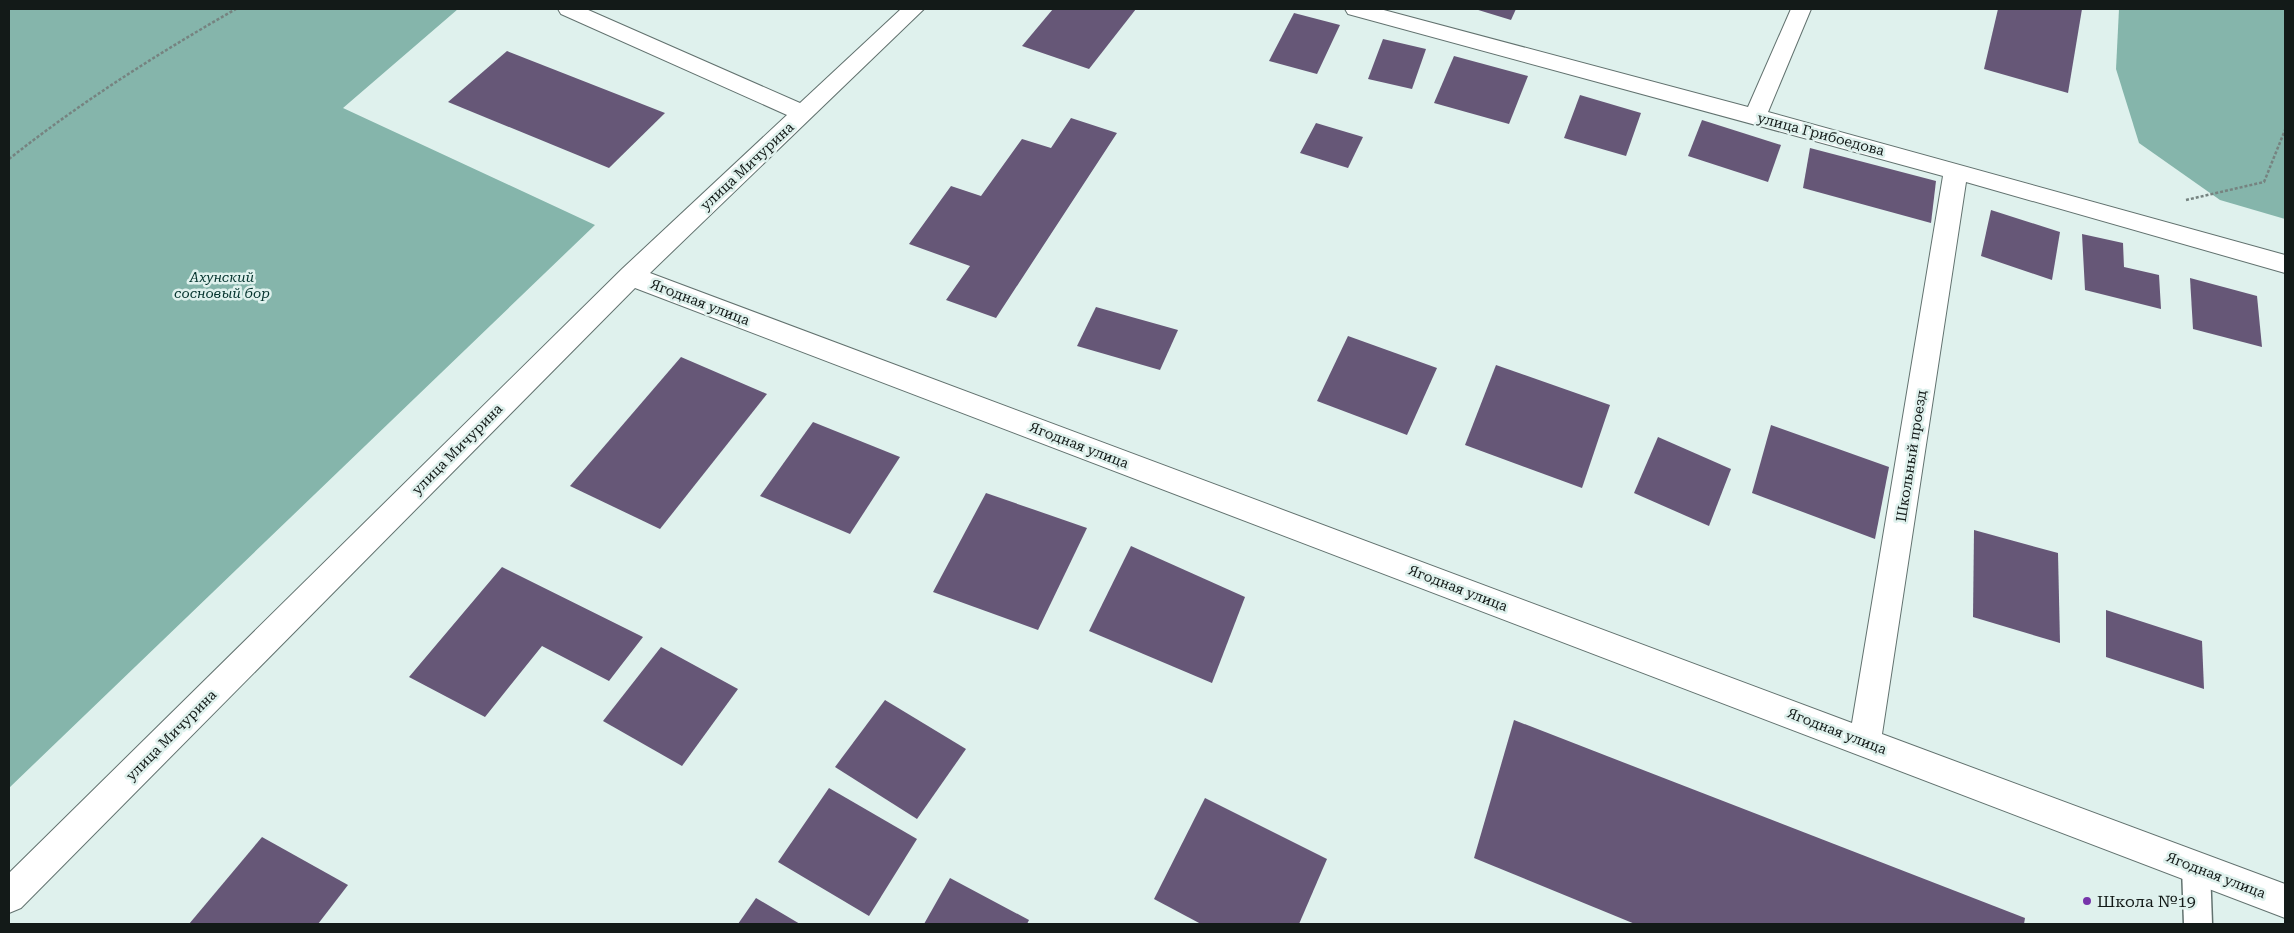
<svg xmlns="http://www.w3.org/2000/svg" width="2294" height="933" viewBox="0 0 2294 933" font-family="'Roboto Serif',serif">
  <rect width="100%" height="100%" fill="#dff1ed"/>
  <g fill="#85b5ab">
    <polygon points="9,9 458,9 343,108 595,225 9,788"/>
    <polygon points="2119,9 2285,9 2285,219 2220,200 2139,143 2116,69"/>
  </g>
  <g fill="#665777">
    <polygon points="1053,9 1136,9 1089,69 1022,46"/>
    <polygon points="1475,9 1516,9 1511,20"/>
    <polygon points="1998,9 2082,9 2068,93 1984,69"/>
    <polygon points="1294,13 1340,25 1317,74 1269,61"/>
    <polygon points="1383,39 1426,49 1412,89 1368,79"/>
    <polygon points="507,51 665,113 609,168 448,102"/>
    <polygon points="1454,56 1528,76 1509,124 1434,103"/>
    <polygon points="1580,95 1641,113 1626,156 1564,138"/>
    <polygon points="1071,118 1117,133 996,318 946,300 970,266 909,244 951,186 981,196 1022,139 1051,148"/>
    <polygon points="1702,120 1781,145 1768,182 1688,156"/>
    <polygon points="1316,123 1363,137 1348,168 1300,153"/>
    <polygon points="1810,148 1936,181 1931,223 1803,188"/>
    <polygon points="1991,210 2060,232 2052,280 1981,256"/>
    <polygon points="2082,234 2123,243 2124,267 2159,275 2161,309 2085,290"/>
    <polygon points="2190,278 2257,296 2262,347 2193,329"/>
    <polygon points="1096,307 1178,330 1160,370 1077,346"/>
    <polygon points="1348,336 1437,368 1407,435 1317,401"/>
    <polygon points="681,357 767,394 660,529 570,486"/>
    <polygon points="1496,365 1610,405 1582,488 1465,445"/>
    <polygon points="813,422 900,457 850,534 760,496"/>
    <polygon points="1771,425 1889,467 1875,539 1752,493"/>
    <polygon points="1658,437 1731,469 1709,526 1634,493"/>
    <polygon points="986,493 1087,528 1038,630 933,592"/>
    <polygon points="1974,530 2058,553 2060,643 1973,617"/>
    <polygon points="1131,546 1245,597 1212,683 1089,631"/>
    <polygon points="502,567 643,637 609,681 542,646 485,717 409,677"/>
    <polygon points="2106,610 2202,641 2204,689 2106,657"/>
    <polygon points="661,647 738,689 682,766 603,721"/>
    <polygon points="885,700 966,749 917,819 835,767"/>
    <polygon points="1514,720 2025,918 2024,924 1635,924 1474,858"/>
    <polygon points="829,788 917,839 869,916 778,862"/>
    <polygon points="1205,798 1327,859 1299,924 1201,924 1154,899"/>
    <polygon points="262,837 348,885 318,924 189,924"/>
    <polygon points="950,878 1029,920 1027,924 924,924"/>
    <polygon points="756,898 800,924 738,924"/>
  </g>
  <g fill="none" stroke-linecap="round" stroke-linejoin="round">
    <g stroke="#62726f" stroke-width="3">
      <polygon id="service" points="2196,853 2206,857 2210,867 2212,924 2184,924 2182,867 2186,857"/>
    </g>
    <g stroke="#62726f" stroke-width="2">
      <polygon id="minor" points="558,9 586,9 800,103 901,9 924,9 650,273 1852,723 1943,176 1348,14 1345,9 1380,9 1748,107 1791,9 1811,9 1768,112 2285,255 2285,273 1966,182 1882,734 2285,884 2285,918 635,288 21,908 9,913 9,873 622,269 787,115 561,14"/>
    </g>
    <g stroke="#768380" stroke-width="2.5" stroke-dasharray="3 2" stroke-linecap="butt">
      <path d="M9,159C81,102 157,54 236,9"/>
      <polyline points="2186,200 2264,182 2285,130"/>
    </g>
    <use href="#service" fill="#fff" fill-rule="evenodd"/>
    <use href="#minor" fill="#fff" fill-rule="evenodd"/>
  </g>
  <circle fill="#7635aa" stroke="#dff1ed" stroke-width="2" cx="2087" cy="901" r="5"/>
  <g text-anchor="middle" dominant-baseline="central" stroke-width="5" stroke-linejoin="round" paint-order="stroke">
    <g font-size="14" fill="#131a18" stroke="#dff1ed">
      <text transform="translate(1821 134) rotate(15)">улица Грибоедова</text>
      <text transform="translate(747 166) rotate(-43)">улица Мичурина</text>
      <text transform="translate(700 302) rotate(21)">Ягодная улица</text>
      <text transform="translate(1079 445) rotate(21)">Ягодная улица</text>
      <text transform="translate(457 449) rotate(-45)">улица Мичурина</text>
      <text transform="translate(1911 456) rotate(-81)">Школьный проезд</text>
      <text transform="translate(1458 588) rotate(21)">Ягодная улица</text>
      <text transform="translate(1837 731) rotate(21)">Ягодная улица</text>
      <text transform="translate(171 735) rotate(-45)">улица Мичурина</text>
      <text transform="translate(2216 875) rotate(21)">Ягодная улица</text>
    </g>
    <g font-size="14" font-style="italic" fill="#04332d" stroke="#dff1ed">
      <text x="222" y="277">Ахунский<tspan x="222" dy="16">сосновый бор</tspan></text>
    </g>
    <g font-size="16" fill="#131a18" stroke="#dff1ed" text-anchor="start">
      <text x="2097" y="901">Школа №19</text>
    </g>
  </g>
  <rect width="2294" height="933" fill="none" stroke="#131a18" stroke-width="20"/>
</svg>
